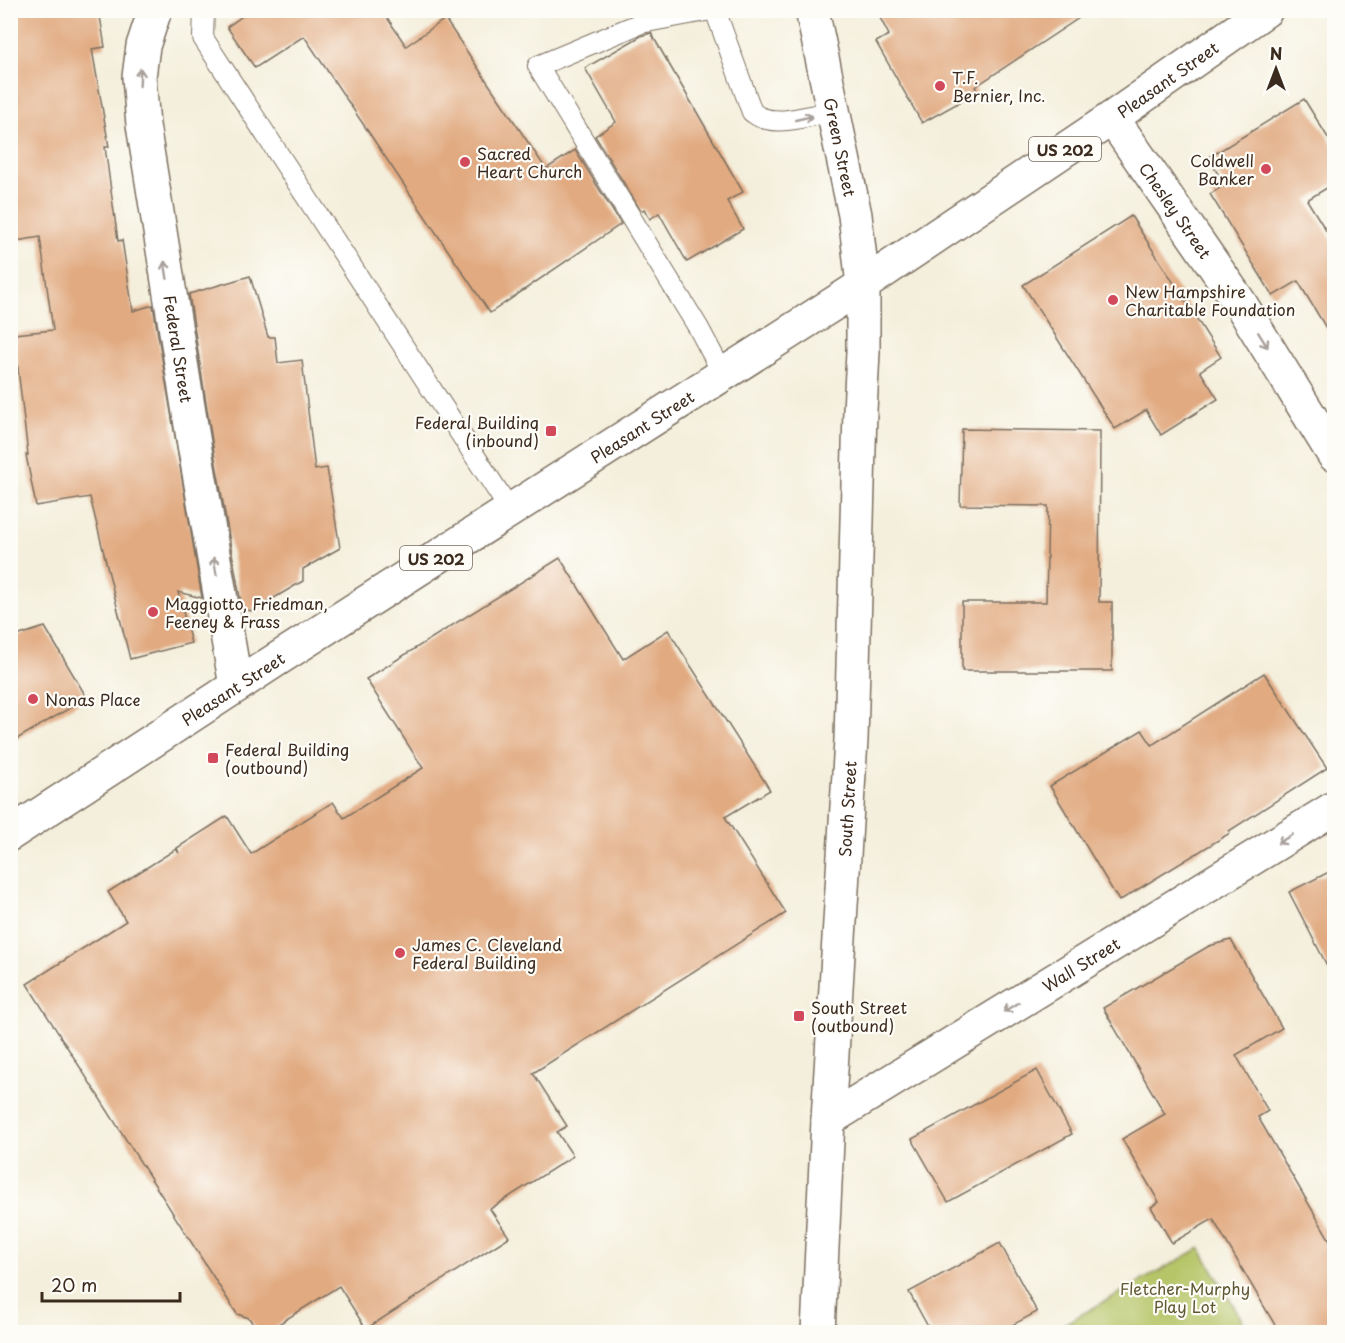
<svg xmlns="http://www.w3.org/2000/svg" width="1345" height="1343" viewBox="0 0 1345 1343" font-family="'Playpen Sans',sans-serif">
  <rect width="100%" height="100%" fill="#fdfcf7"/>
  <filter id="ink" filterUnits="userSpaceOnUse"><feTurbulence type="fractalNoise" baseFrequency=".0167" numOctaves="2"/><feDisplacementMap in="SourceGraphic" scale="12" xChannelSelector="R" yChannelSelector="G"/><feConvolveMatrix kernelMatrix="1 2 1 2 8 2 1 2 1" color-interpolation-filters="sRGB"/></filter>
  <filter id="wash" filterUnits="userSpaceOnUse"><feTurbulence type="fractalNoise" baseFrequency=".008" numOctaves="4" result="noise"/><feDisplacementMap in="SourceGraphic" scale="24" xChannelSelector="R" yChannelSelector="G"/><feGaussianBlur stdDeviation="1.35" result="paint"/><feColorMatrix in="noise" values="0 0 0 0 0 0 0 0 0 0 0 0 0 0 0 0 0 1.4 0 .05"/><feComposite in="paint" operator="in"/></filter>
  <g filter="url(#wash)">
    <rect width="100%" height="100%" fill="#f4efdc"/>
    <polygon fill="#b6c568" stroke="#787843" stroke-width="1.5" points="1200,1248 1249,1332 1050,1332"/>
    <g id="blocks">
      <g fill="#e1aa81">
        <polygon points="10,10 99,10 105,47 92,49 109,147 105,147 118,241 122,240 133,311 153,305 202,598 178,592 191,643 130,659 90,497 36,506 26,455 28,455 14,334 53,330 40,237 10,242"/>
        <polygon points="251,10 382,10 406,46 445,19 546,169 575,150 621,224 490,313 304,36 255,68 227,27"/>
        <polygon points="876,10 1091,10 975,87 978,92 922,123 876,42 889,35"/>
        <polygon points="651,33 743,192 727,201 743,229 687,262 659,213 650,219 644,209 641,211 595,136 616,122 585,68 641,36"/>
        <polygon points="1304,99 1335,149 1335,183 1307,200 1335,245 1335,343 1298,281 1273,296 1210,194 1225,185 1208,158"/>
        <polygon points="1131,216 1221,357 1200,371 1218,399 1161,435 1146,410 1115,429 1023,285"/>
        <polygon points="250,276 268,337 275,337 278,363 302,360 315,470 327,468 340,548 303,569 303,581 252,611 242,609 212,441 189,294"/>
        <polygon points="962,429 1100,431 1099,602 1112,602 1112,671 962,671 962,602 1046,602 1048,506 960,505"/>
        <polygon points="560,558 623,659 668,630 770,790 725,817 786,913 533,1073 567,1126 557,1132 573,1156 490,1209 509,1237 366,1329 339,1286 266,1332 258,1332 249,1318 237,1314 27,984 126,921 108,892 176,849 179,853 177,848 227,816 251,854 333,802 344,818 423,768 366,679"/>
        <polygon points="45,627 87,698 10,743 10,638"/>
        <polygon points="1264,673 1327,768 1229,831 1230,833 1119,901 1050,786 1142,730 1152,745"/>
        <polygon points="1335,869 1335,981 1289,892"/>
        <polygon points="1231,940 1282,1028 1236,1055 1268,1111 1258,1117 1335,1249 1335,1332 1279,1332 1213,1219 1172,1243 1151,1207 1159,1202 1122,1139 1165,1114 1103,1008 1209,946"/>
        <polygon points="1037,1070 1072,1134 948,1202 912,1139"/>
        <polygon points="1000,1243 1037,1312 999,1332 931,1332 909,1292"/>
      </g>
    </g>
  </g>
  <g filter="url(#ink)">
    <use href="#blocks" fill-opacity="0" stroke="#7c6f60" stroke-width="1.5"/>
    <g fill="none" stroke-linecap="round" stroke-linejoin="round">
      <g stroke="#7c6f60" stroke-width="22">
        <g id="service">
          <polyline points="204,10 203,38 510,510"/>
          <polyline points="711,10 641,23 538,66 698,327 723,374"/>
          <path d="M715,10L752,112C755,114 757,116 760,117C780,126 813,115 833,111"/>
        </g>
      </g>
      <g stroke="#7c6f60" stroke-width="36">
        <g id="minor">
          <path id="s1" d="M155,10L143,46L139,77L143,125L194,444L236,686"/>
          <path id="s2" d="M812,10L855,215L863,285"/>
          <path id="s3" d="M1112,118L1240,303L1334,455"/>
          <path id="s4" d="M828,1120L1334,808"/>
        </g>
      </g>
      <g stroke="#7c6f60" stroke-width="36">
        <g id="secondary">
          <path id="s5" d="M818,1332L828,1120L851,740L860,411L863,352V285"/>
        </g>
      </g>
      <g stroke="#7c6f60" stroke-width="36">
        <g id="primary">
          <path id="s6" d="M10,834L276,660L863,285L1112,118L1266,10"/>
        </g>
      </g>
      <use href="#service" stroke="#fff" stroke-width="20"/>
      <use href="#minor" stroke="#fff" stroke-width="33"/>
      <use href="#secondary" stroke="#fff" stroke-width="33"/>
      <use href="#primary" stroke="#fff" stroke-width="33"/>
    </g>
    <defs><path id="oneway-shaft" d="M-6 0H5M1.5-3L5.5 0L1.5 3" fill="none" stroke-width="1.6" stroke-linecap="round" stroke-linejoin="round" transform="scale(1.5)"/></defs>
    <g stroke="#a79f9a">
      <use href="#oneway-shaft" transform="translate(140 77) rotate(-88)"/>
      <use href="#oneway-shaft" transform="translate(804 118) rotate(-13)"/>
      <use href="#oneway-shaft" transform="translate(166 270) rotate(-99)"/>
      <use href="#oneway-shaft" transform="translate(1263 340) rotate(58)"/>
      <use href="#oneway-shaft" transform="translate(215 566) rotate(-100)"/>
      <use href="#oneway-shaft" transform="translate(1285 839) rotate(148)"/>
      <use href="#oneway-shaft" transform="translate(1011 1007) rotate(148)"/>
    </g>
  </g>
  <g fill="#d1495b" stroke="#fdfcf7" stroke-width="2">
    <circle cx="940" cy="86" r="6"/>
    <circle cx="465" cy="162" r="6"/>
    <circle cx="1266" cy="169" r="6"/>
    <circle cx="1113" cy="300" r="6"/>
    <rect x="545" y="425" width="12" height="12" rx="3"/>
    <circle cx="153" cy="612" r="6"/>
    <circle cx="33" cy="699" r="6"/>
    <rect x="207" y="752" width="12" height="12" rx="3"/>
    <circle cx="400" cy="953" r="6"/>
    <rect x="793" y="1010" width="12" height="12" rx="3"/>
  </g>
  <g text-anchor="middle" dominant-baseline="central" stroke-width="4.5" stroke-linejoin="round" paint-order="stroke">
    <g fill="#fdfcf7" stroke="#75695f" stroke-width="1.5">
      <rect x="1029" y="137" width="72" height="24" rx="4.5"/>
      <rect x="400" y="546" width="72" height="24" rx="4.5"/>
    </g>
    <g font-size="15" font-weight="bold" fill="#3b2a1e">
      <text x="1065" y="149">US 202</text>
      <text x="436" y="558">US 202</text>
    </g>
    <g font-size="16" fill="#3b2a1e" stroke="#fdfcf7" text-anchor="start">
      <text x="952" y="77">T.F.<tspan x="952" dy="18">Bernier, Inc.</tspan></text>
      <text x="477" y="153">Sacred<tspan x="477" dy="18">Heart Church</tspan></text>
      <text x="1254" y="160" text-anchor="end">Coldwell<tspan x="1254" dy="18">Banker</tspan></text>
      <text x="1125" y="291">New Hampshire<tspan x="1125" dy="18">Charitable Foundation</tspan></text>
      <text x="539" y="422" text-anchor="end">Federal Building<tspan x="539" dy="18">(inbound)</tspan></text>
      <text x="165" y="603">Maggiotto, Friedman,<tspan x="165" dy="18">Feeney &amp; Frass</tspan></text>
      <text x="45" y="699">Nonas Place</text>
      <text x="225" y="749">Federal Building<tspan x="225" dy="18">(outbound)</tspan></text>
      <text x="412" y="944">James C. Cleveland<tspan x="412" dy="18">Federal Building</tspan></text>
      <text x="811" y="1007">South Street<tspan x="811" dy="18">(outbound)</tspan></text>
    </g>
    <g font-size="16" fill="#3b2a1e" stroke="#fdfcf7">
      <text stroke="none"><textPath href="#s6" startOffset="1382">Pleasant Street</textPath></text>
      <text stroke="none"><textPath href="#s2" startOffset="140">Green Street</textPath></text>
      <text stroke="none"><textPath href="#s3" startOffset="112">Chesley Street</textPath></text>
      <text stroke="none"><textPath href="#s1" startOffset="344">Federal Street</textPath></text>
      <text stroke="none"><textPath href="#s6" startOffset="752">Pleasant Street</textPath></text>
      <text stroke="none"><textPath href="#s6" startOffset="266">Pleasant Street</textPath></text>
      <text stroke="none"><textPath href="#s5" startOffset="524">South Street</textPath></text>
      <text stroke="none"><textPath href="#s4" startOffset="297">Wall Street</textPath></text>
    </g>
    <g font-size="16" fill="#605834" stroke="#fdfcf7">
      <text x="1185" y="1288">Fletcher-Murphy<tspan x="1185" dy="18">Play Lot</tspan></text>
    </g>
  </g>
  <rect width="1345" height="1343" fill="none" stroke="#fdfcf7" stroke-width="36"/>
  <g transform="translate(1276 69)" stroke="#fdfcf7" stroke-width="4.5" paint-order="stroke">
  <path d="M0-4.5L10 22L0 15L-10 22Z" fill="#3b2a1e"/>
  <text y="-9" font-size="16" font-weight="bold" text-anchor="middle" fill="#3b2a1e">N</text>
  </g>
  <path d="M42 1292v9h138v-9" fill="none" stroke="#3b2a1e" stroke-width="3"/>
  <text x="51" y="1292" font-size="18" fill="#3b2a1e" stroke="#fdfcf7" stroke-width="4.5" paint-order="stroke">20 m</text>
</svg>
